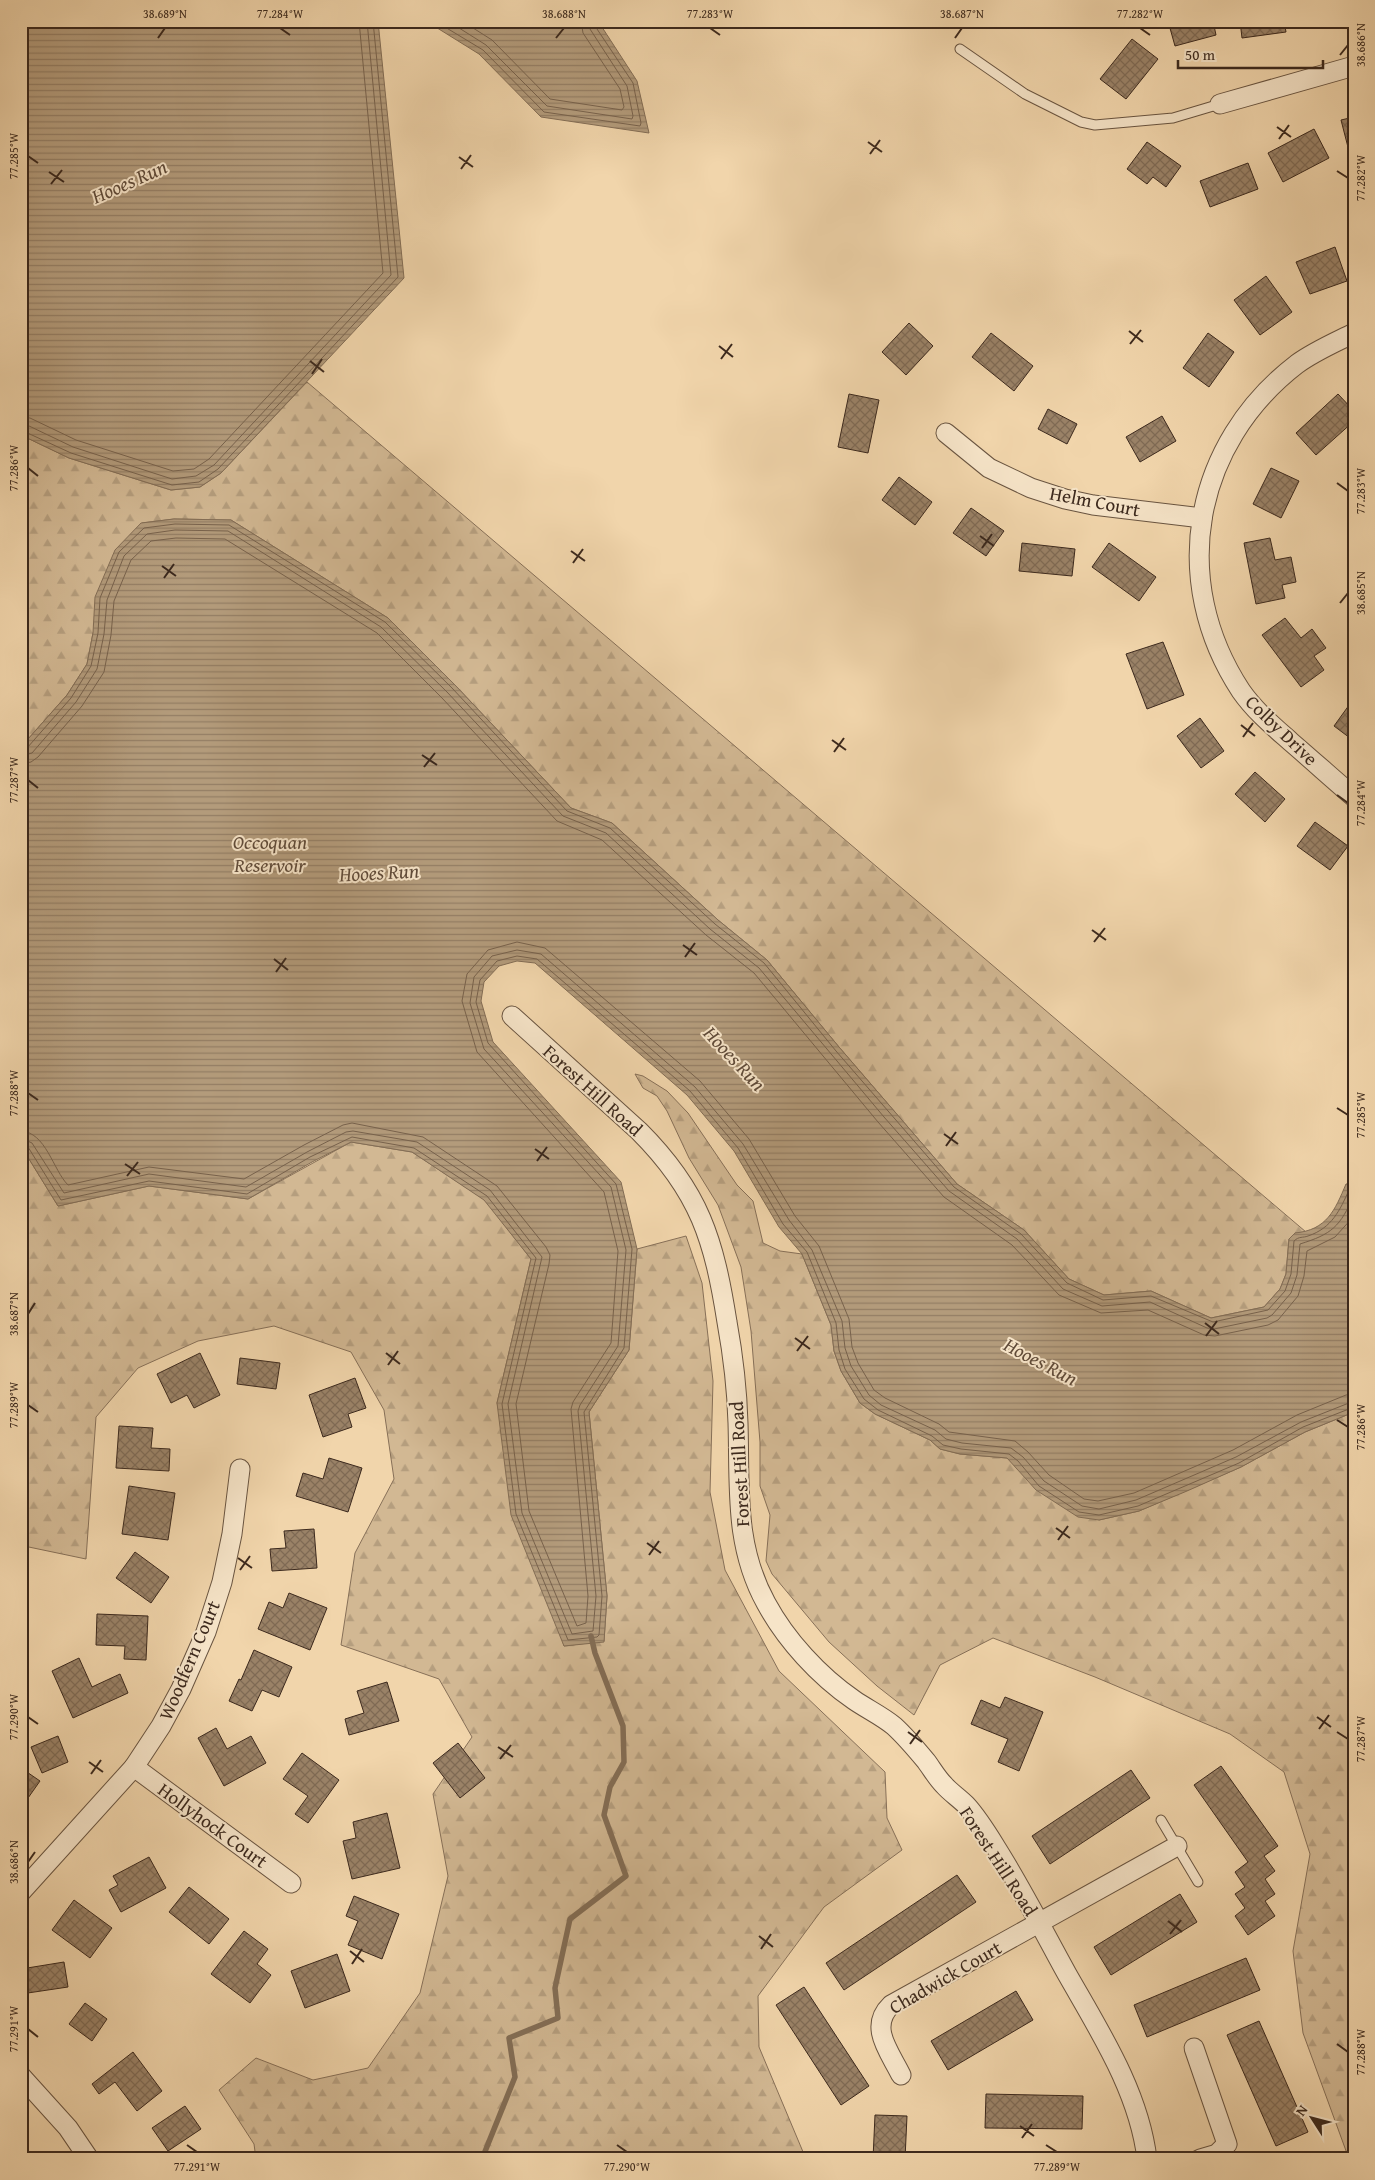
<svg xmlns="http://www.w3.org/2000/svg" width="1375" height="2180" viewBox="0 0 1375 2180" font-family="'Gentium Book Plus',serif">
  <defs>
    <pattern id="forest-firs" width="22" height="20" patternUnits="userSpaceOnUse" patternTransform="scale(1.25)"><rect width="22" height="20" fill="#d2b893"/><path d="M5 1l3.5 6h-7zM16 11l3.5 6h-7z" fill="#b59e7e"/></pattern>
    <pattern id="water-rules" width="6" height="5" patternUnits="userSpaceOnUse" patternTransform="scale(1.25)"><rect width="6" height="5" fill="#b39b7b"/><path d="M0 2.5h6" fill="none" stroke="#937e64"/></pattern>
    <pattern id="building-cross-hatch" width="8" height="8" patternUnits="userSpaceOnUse" patternTransform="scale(1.25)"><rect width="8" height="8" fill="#9a8267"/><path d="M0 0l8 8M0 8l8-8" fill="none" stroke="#7f6a54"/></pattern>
  </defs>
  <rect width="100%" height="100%" fill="#f1d5ab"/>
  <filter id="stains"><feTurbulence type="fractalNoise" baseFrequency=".004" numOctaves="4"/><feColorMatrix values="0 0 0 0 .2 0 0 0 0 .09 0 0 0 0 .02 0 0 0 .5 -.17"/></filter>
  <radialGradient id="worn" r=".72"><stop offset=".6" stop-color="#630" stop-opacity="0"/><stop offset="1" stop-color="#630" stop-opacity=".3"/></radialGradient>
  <g fill="url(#forest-firs)" stroke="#877058">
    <polygon points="307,382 1306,1232 1295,1233 1289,1239 1286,1274 1280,1289 1264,1307 1211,1318 1151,1291 1104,1295 1069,1279 1024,1230 957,1184 839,1047 767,960 718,920 612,823 571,808 455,685 388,618 231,520 174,519 142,523 93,633 87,664 67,695 21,747 21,435 69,458 171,490 200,487 221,473"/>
    <polygon points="635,1074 643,1076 667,1091 688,1113 737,1185 753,1201 763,1243 780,1251 802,1254 831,1325 834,1351 841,1371 860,1403 875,1414 930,1440 940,1449 960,1454 1007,1458 1099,1520 1139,1511 1241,1467 1305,1432 1354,1412 1354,2159 1349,2159 1303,2033 1293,1951 1310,1854 1284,1772 1230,1734 1095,1677 993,1638 940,1665 914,1715 877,1686 829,1642 772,1574 766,1561 770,1515 760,1486 760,1442 751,1331 741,1267 718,1205 689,1158 667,1111 657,1096 643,1088"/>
    <polygon points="351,1142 412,1152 485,1200 531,1259 497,1403 564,1646 604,1641 607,1596 589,1412 629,1350 637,1249 686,1236 702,1283 713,1381 710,1492 725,1570 779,1671 885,1772 887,1818 902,1850 824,1907 758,1996 759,2047 806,2159 256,2159 254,2144 219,2090 256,2058 313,2080 368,2068 420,1993 448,1876 433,1794 472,1737 439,1679 341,1645 355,1553 394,1479 384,1410 351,1352 274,1326 198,1341 138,1368 96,1417 86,1559 24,1546 21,1515 21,1146 58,1206 149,1186 248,1199"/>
  </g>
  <g fill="url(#water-rules)" stroke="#836d55">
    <polygon points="21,21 378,21 404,278 221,473 200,487 171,490 69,458 21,435"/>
    <polygon points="426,21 598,21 637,81 649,133 541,117 479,54"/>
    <path d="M174,519L231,520L388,618L455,685L571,808L612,823L718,920L767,960L839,1047L957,1184L1024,1230L1069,1279L1104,1295L1151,1291L1211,1318L1264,1307L1280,1289L1286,1274L1289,1239L1295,1233C1327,1230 1335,1210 1346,1184L1354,1183V1412L1305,1432L1241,1467L1187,1491L1139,1511L1099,1520L1078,1517L1036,1490L1007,1458L960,1454L940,1449L930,1440L875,1414L860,1403L841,1371L834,1351L831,1325L802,1254L779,1227L734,1151L687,1095L535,963L517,961L499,966L484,982L481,1001L493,1042L621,1182L637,1249L629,1350L589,1412L607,1596L604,1642L564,1646L511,1515L497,1403L531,1259L484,1200L412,1152L351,1142L312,1162L248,1199L149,1186L58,1206L21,1146V747L67,695L87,664L93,633L95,597L115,550L141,523Z"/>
  </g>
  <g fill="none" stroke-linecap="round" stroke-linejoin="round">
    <g stroke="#78624c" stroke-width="1">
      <polyline points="435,21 483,50 544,112 640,126 641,123 633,83 595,26 595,21"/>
      <polyline points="448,21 486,45 547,106 632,119 633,116 627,86 590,29 588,21"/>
      <polyline points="462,21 492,40 550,99 622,110 624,107 620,89 583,33 581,21"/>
      <polyline points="21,417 30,418 76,440 173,471 194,469 209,459 383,273 359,21"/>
      <polyline points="21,424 27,425 73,447 172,479 196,476 214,465 391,275 367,21"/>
      <polyline points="21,430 71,453 172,485 199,482 218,469 398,277 373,21"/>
      <path d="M21,750L27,748L71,698L91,666L98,633L100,598L119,552L144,528L175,524L229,525L385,622L452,688L567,811L610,828L715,924L764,963L836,1051L954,1187L1021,1234L1067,1283L1103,1300L1151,1296L1213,1322L1268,1310L1285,1291L1291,1274L1294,1241C1299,1236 1303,1238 1308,1236C1332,1228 1340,1210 1349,1190L1354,1188"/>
      <path d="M21,756L32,753L76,702L97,669L104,634L107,600L124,556L147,534L175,530L228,531L381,627L447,692L563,816L606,833L710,929L759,968L884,1117L949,1191L1017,1239L1063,1289L1102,1306L1150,1302L1207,1328L1214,1329L1267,1318L1272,1315L1291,1293L1297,1275L1300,1244C1332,1234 1340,1227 1354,1195"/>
      <polyline points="21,764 31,762 38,757 82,706 104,672 111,635 114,601 131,560 151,541 176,538 225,539 377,633 442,698 557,821 602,840 706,935 754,973 878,1122 944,1197 1012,1245 1059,1295 1101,1313 1148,1310 1204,1335 1215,1336 1268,1325 1278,1320 1298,1296 1304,1276 1307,1251 1335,1237 1354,1216"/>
      <path d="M21,1131C46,1132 53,1170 68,1185L149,1167L244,1179L304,1145L343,1125L352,1123L423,1137L497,1186L546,1247L550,1255L549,1264L516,1404L529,1511L577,1626L586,1623L588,1596L571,1409L573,1402L611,1343L618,1251L604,1192L477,1052L462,1001L467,974L488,950L517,942L545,948L700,1081L749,1139L795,1216L819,1246L849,1319L852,1347L858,1363L874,1390L885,1398L939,1424L949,1432L1015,1441L1028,1452L1049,1475L1084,1499L1098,1501L1134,1493L1233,1450L1297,1415L1346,1395L1354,1394"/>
      <polyline points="21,1138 32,1143 64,1193 149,1174 246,1187 307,1152 346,1132 353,1131 417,1142 490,1190 542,1257 508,1404 522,1513 572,1634 593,1631 596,1596 578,1411 580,1405 618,1346 626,1250 611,1187 484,1049 470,1003 474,977 492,956 517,950 541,954 695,1087 743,1144 789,1220 812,1250 842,1321 845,1348 851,1366 869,1395 881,1405 935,1430 946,1439 962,1443 1011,1448 1023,1457 1044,1481 1082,1506 1099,1509 1136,1500 1236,1457 1301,1422 1354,1401"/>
      <polyline points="21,1145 28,1147 61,1200 149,1181 247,1194 310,1157 352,1137 414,1148 487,1196 536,1258 502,1404 516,1514 568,1640 597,1637 599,1635 602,1596 584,1412 624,1348 632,1249 616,1184 488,1043 476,1002 480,980 497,961 517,956 537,959 690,1091 738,1148 783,1224 807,1252 836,1323 839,1350 845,1369 864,1399 878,1410 932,1436 943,1445 961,1449 1009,1454 1018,1461 1039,1486 1079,1512 1099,1515 1138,1506 1239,1463 1303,1427 1354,1407"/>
    </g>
    <polyline stroke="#836d55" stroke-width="5.5" points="482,2159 515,2077 509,2038 558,2018 555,1988 570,1919 626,1876 604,1815 610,1787 624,1762 623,1726 595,1653 591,1636"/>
  </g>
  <g fill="url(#building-cross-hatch)" stroke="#3c291d">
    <polygon points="1168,21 1213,21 1216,35 1175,46"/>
    <polygon points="1240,21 1284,21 1286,32 1242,38"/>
    <polygon points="1317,21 1331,21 1319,26"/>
    <polygon points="1132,39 1158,59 1126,99 1100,79"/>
    <polygon points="1354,117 1354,154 1350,155 1341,120"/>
    <polygon points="1314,129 1329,158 1283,182 1268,153"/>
    <polygon points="1147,142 1181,166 1166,187 1153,177 1147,184 1127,169"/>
    <polygon points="1248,163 1258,189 1210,207 1200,181"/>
    <polygon points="1335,247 1347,281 1310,294 1296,262"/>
    <polygon points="1266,276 1292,312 1260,335 1234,300"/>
    <polygon points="909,323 933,346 906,375 882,352"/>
    <polygon points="991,333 1033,366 1014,391 972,357"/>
    <polygon points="1208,333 1234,352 1209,387 1183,368"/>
    <polygon points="849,394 879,400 868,453 838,447"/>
    <polygon points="1338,394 1354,411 1354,421 1316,455 1296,433"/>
    <polygon points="1048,409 1077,424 1067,444 1038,429"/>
    <polygon points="1162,416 1176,441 1140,462 1126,437"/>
    <polygon points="1271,468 1299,481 1281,518 1253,504"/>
    <polygon points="899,477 932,502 915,525 882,500"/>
    <polygon points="971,508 1004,531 986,556 953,533"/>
    <polygon points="1270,538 1275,560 1291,557 1296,582 1282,585 1285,598 1256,604 1244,543"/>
    <polygon points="1022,543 1075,549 1072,576 1019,571"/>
    <polygon points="1109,543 1156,577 1139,601 1092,567"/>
    <polygon points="1285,618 1301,638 1312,629 1326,648 1314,656 1324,670 1301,687 1262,635"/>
    <polygon points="1163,642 1184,695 1147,709 1126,654"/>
    <polygon points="1352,701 1354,702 1354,741 1334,726"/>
    <polygon points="1200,718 1224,751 1201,768 1177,736"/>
    <polygon points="1255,772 1285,799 1265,822 1235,794"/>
    <polygon points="1315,822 1348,846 1330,870 1297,846"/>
    <polygon points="200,1353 220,1395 194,1408 187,1395 171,1403 157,1374"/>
    <polygon points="240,1358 280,1363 276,1389 237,1384"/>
    <polygon points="355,1378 366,1408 348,1414 352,1427 323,1437 309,1395"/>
    <polygon points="119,1426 153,1428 151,1448 170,1449 169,1471 116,1468"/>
    <polygon points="329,1458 362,1468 348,1512 296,1496 303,1473 323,1479"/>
    <polygon points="129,1486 175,1493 168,1540 122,1534"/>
    <polygon points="314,1529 317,1568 272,1571 270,1549 286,1548 284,1531"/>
    <polygon points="135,1552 169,1577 151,1603 116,1578"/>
    <polygon points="289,1593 327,1608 310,1650 258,1629 269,1602 283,1608"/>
    <polygon points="97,1614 148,1616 146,1660 124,1659 125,1646 96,1645"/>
    <polygon points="254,1650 292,1667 279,1697 262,1690 252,1711 229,1701 239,1679 241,1680"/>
    <polygon points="79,1658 92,1687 120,1674 128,1693 73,1718 52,1671"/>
    <polygon points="387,1682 399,1721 349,1735 345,1719 364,1713 357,1691"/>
    <polygon points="1005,1697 1043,1712 1019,1771 998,1762 1008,1739 971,1724 981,1700 1000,1708"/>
    <polygon points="216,1728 227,1749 251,1736 266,1763 224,1786 198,1738"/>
    <polygon points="58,1736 68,1762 42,1773 31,1747"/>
    <polygon points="458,1743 485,1778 460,1798 433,1763"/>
    <polygon points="302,1753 339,1780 308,1823 295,1814 308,1796 283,1779"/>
    <polygon points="1221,1766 1278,1846 1264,1856 1275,1871 1265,1879 1275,1894 1265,1901 1275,1916 1248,1935 1235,1916 1245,1908 1235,1894 1245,1887 1235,1872 1248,1862 1194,1785"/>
    <polygon points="21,1768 40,1781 21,1808"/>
    <polygon points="1131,1770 1150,1798 1050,1864 1032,1836"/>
    <polygon points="387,1813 400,1868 352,1879 343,1841 356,1838 353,1822"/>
    <polygon points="149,1857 166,1888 121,1912 109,1890 118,1885 113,1876"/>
    <polygon points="957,1875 976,1902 844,1990 826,1963"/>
    <polygon points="189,1887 229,1919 209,1944 169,1912"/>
    <polygon points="1180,1894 1197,1922 1111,1975 1094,1947"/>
    <polygon points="354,1896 399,1914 382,1959 348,1945 358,1921 346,1916"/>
    <polygon points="74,1900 112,1928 90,1958 52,1930"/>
    <polygon points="244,1931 268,1949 257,1964 271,1975 250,2003 211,1974"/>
    <polygon points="337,1954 350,1991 305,2008 291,1971"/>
    <polygon points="1246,1958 1260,1990 1147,2037 1134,2005"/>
    <polygon points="64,1962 68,1987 21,1994 21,1969"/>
    <polygon points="804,1987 869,2086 841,2105 776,2005"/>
    <polygon points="1016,1991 1033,2020 948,2070 931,2041"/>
    <polygon points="85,2003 107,2019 92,2041 69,2024"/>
    <polygon points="1259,2021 1308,2132 1276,2146 1227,2035"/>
    <polygon points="133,2052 162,2091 137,2111 115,2082 99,2094 92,2084"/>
    <polygon points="986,2094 1083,2096 1082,2129 985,2128"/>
    <polygon points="185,2106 201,2129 168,2151 152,2128"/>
    <polygon points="875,2115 907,2116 905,2159 873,2159"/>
  </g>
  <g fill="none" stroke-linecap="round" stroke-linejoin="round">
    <g stroke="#695440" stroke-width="11">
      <g id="service">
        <polyline points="960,49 1025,94 1081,122 1095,125 1173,118 1220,104"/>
        <polyline points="1161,1820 1198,1882"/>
      </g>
    </g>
    <g stroke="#695440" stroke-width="21">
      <g id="minor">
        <polyline points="1220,104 1354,66"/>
        <path d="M1354,333C1334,343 1315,351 1297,364C1193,444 1168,580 1241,691C1255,711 1273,726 1291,742C1312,760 1333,779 1354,797"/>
        <polyline points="946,433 989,468 1031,488 1065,499 1093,505 1202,518"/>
        <path d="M512,1016L639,1131C700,1192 714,1240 727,1322C733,1355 737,1389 738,1423C740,1487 734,1545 766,1603C786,1640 819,1676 854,1700C867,1709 882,1716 894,1726C905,1736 916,1749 926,1761C932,1769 937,1778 944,1785C950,1792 959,1798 966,1805C979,1819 990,1838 1000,1854C1024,1893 1045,1934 1067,1974C1100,2032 1139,2092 1147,2159"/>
        <polyline points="134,1767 291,1883"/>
        <polyline points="21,1892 134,1767 161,1726 181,1689 206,1632 222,1582 232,1534 240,1469"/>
        <polyline points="1194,2048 1227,2144 1217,2154 1200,2159"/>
        <path d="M901,2075C890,2052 868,2027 891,2005L1177,1846"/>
        <polyline points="21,2076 68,2128 89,2159"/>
      </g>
    </g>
    <use href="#service" stroke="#f6e4c8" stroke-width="9"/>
    <use href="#minor" stroke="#f6e4c8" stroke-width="19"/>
  </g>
  <path fill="none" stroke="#3c291d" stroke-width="2" d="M280,28L290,35M710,28L720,35M1140,28L1150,35M158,38L165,28M556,38L564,28M955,38L962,28M1340,55L1348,45M1277,127L1291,137M1279,139L1289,125M868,142L882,152M870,154L880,140M28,156L38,163M459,157L473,167M461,169L471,155M1337,171L1348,178M49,172L64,182M51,184L62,170M1129,331L1143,342M1130,344L1141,330M719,346L733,357M721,359L732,344M310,361L324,372M312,374L322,359M28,468L38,476M1337,483L1348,491M980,536L994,546M982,548L992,534M571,551L585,561M573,563L583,549M162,566L176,576M164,578L174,564M1340,603L1348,593M1241,725L1255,736M1243,737L1253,723M832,740L846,750M834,752L844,738M422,755L437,765M424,767L435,753M28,780L38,788M1337,795L1348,803M1092,930L1106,940M1094,942L1105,928M683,945L697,955M685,957L695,943M274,959L288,970M276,972L286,958M28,1093L38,1100M1337,1108L1348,1115M944,1134L958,1144M946,1146L956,1132M535,1149L549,1159M537,1161L547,1147M125,1164L140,1174M127,1176L138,1162M28,1314L35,1303M1205,1323L1219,1334M1206,1336L1217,1321M795,1338L810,1349M797,1351L808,1336M386,1353L400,1364M388,1365L398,1351M28,1405L38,1412M1337,1420L1348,1427M1056,1528L1070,1538M1058,1540L1068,1526M647,1543L661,1553M649,1555L659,1541M238,1558L252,1568M240,1570L250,1556M28,1717L38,1724M1317,1717L1331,1727M1319,1729L1329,1715M908,1732L922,1742M1337,1732L1348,1739M910,1744L920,1730M498,1747L513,1757M500,1759L511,1745M89,1762L103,1772M91,1774L101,1760M28,1862L35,1852M1168,1921L1182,1932M1170,1934L1181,1920M759,1936L773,1947M761,1949L771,1934M350,1951L364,1962M352,1964L362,1949M28,2029L38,2037M1337,2044L1348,2052M1020,2126L1034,2136M1022,2138L1032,2124M187,2145L197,2152M617,2145L627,2152M1046,2145L1057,2152"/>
  <g text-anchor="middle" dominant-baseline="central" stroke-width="4" stroke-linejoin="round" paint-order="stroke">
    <g font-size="19" fill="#3c291d" stroke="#f6e4c8">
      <text transform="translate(1095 501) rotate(11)">Helm Court</text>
      <text transform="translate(1282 730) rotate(44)">Colby Drive</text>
      <text transform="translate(593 1090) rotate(42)">Forest Hill Road</text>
      <text transform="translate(739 1464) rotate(-93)">Forest Hill Road</text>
      <text transform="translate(189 1660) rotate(-67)">Woodfern Court</text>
      <text transform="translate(213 1825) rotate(36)">Hollyhock Court</text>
      <text transform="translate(999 1861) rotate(57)">Forest Hill Road</text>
      <text transform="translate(945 1977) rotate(-30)">Chadwick Court</text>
    </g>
    <g font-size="20" font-style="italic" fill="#604b39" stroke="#f6e4c8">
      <text transform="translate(129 181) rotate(-24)">Hooes Run</text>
      <text x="270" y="841">Occoquan<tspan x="270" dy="23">Reservoir</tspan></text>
      <text transform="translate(379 872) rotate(-3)">Hooes Run</text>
      <text transform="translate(735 1058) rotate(47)">Hooes Run</text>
      <text transform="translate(1041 1361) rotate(28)">Hooes Run</text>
    </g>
  </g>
  <rect width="1375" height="2180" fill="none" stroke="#f1d5ab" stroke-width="55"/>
  <g transform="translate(1312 2118) rotate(306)" stroke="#f6e4c8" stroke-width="4" paint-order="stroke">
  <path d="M0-4L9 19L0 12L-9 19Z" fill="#3c291d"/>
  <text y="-8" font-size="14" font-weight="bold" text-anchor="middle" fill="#3c291d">N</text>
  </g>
  <path d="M1178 60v8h145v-8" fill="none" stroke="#3c291d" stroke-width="2.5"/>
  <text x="1185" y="60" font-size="15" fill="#3c291d" stroke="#f6e4c8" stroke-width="4" paint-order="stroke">50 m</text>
  <rect x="28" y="28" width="1320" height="2124" fill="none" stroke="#3c291d" stroke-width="2"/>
  <g font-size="12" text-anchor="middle" fill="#3c291d">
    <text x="165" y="18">38.689°N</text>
    <text x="280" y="18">77.284°W</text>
    <text x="564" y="18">38.688°N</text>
    <text x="710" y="18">77.283°W</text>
    <text x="962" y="18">38.687°N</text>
    <text x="1140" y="18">77.282°W</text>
    <text transform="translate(1361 45) rotate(-90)" y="4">38.686°N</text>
    <text transform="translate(14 156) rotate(-90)" y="4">77.285°W</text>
    <text transform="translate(1361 178) rotate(-90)" y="4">77.282°W</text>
    <text transform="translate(14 468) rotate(-90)" y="4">77.286°W</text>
    <text transform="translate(1361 491) rotate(-90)" y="4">77.283°W</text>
    <text transform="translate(1361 593) rotate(-90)" y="4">38.685°N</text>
    <text transform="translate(14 780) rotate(-90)" y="4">77.287°W</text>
    <text transform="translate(1361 803) rotate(-90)" y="4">77.284°W</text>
    <text transform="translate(14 1093) rotate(-90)" y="4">77.288°W</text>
    <text transform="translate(1361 1115) rotate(-90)" y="4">77.285°W</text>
    <text transform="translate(14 1314) rotate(-90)" y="4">38.687°N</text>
    <text transform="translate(14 1405) rotate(-90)" y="4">77.289°W</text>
    <text transform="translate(1361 1427) rotate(-90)" y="4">77.286°W</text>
    <text transform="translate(14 1717) rotate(-90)" y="4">77.290°W</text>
    <text transform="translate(1361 1739) rotate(-90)" y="4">77.287°W</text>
    <text transform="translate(14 1862) rotate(-90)" y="4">38.686°N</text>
    <text transform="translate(14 2029) rotate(-90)" y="4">77.291°W</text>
    <text transform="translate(1361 2052) rotate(-90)" y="4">77.288°W</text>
    <text x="197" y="2171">77.291°W</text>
    <text x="627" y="2171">77.290°W</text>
    <text x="1057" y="2171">77.289°W</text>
  </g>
  <rect width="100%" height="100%" filter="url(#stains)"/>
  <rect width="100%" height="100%" fill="url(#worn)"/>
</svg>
